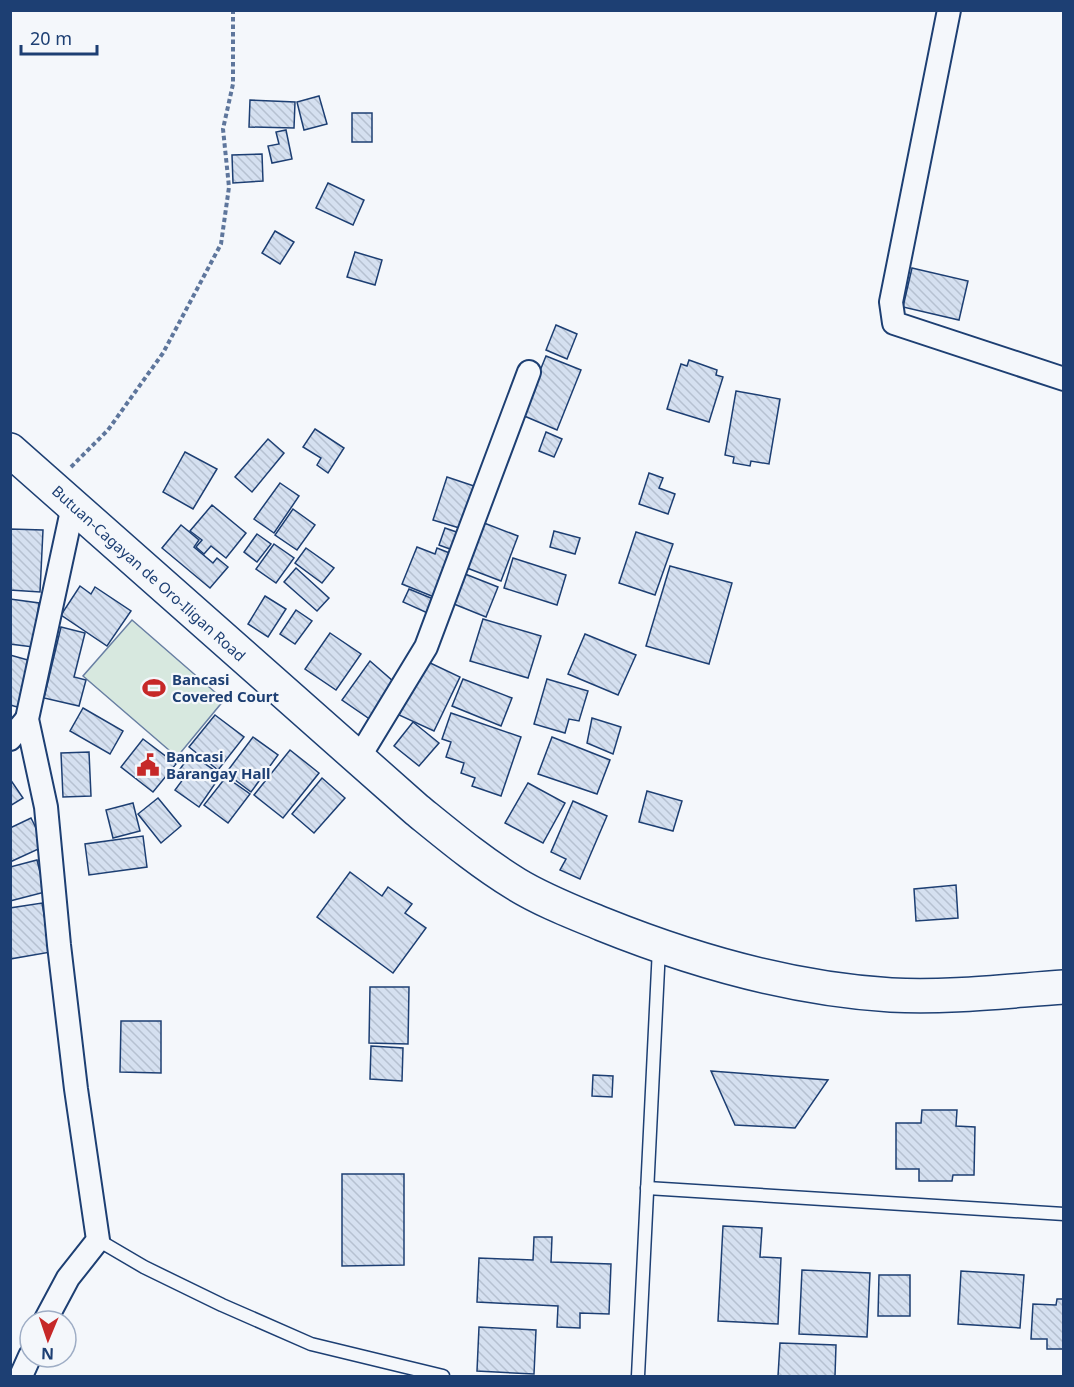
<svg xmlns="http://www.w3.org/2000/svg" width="1074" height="1387" viewBox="0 0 1074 1387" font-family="'Noto Sans',sans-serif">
  <defs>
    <pattern id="building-back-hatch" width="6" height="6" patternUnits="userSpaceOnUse" patternTransform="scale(1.5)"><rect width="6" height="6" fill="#d5e0f0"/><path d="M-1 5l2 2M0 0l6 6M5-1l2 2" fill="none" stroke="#b6c1d1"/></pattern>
  </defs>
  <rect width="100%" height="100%" fill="#f4f7fb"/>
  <polygon fill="#d7e8df" stroke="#687fa3" stroke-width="1.5" points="132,620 224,700 177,757 83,676"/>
  <g fill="url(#building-back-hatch)" stroke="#1d3f73" stroke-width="1.5">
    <polygon points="319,96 327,124 304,130 297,102"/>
    <polygon points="250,100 295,102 294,128 249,127"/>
    <rect x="352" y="113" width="20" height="29"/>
    <polygon points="286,130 292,159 272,163 268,146 279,144 276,132"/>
    <polygon points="262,154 263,181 233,183 232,155"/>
    <polygon points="328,183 364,200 353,225 316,208"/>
    <polygon points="275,231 294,242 280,264 262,253"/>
    <polygon points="355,252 382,260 375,285 347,277"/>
    <polygon points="912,268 968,281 959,320 903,307"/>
    <polygon points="556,325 577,334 567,359 546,350"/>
    <polygon points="546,356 581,370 557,430 522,415"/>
    <polygon points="689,360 717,370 716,375 723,377 709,422 667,409 681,364 687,366"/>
    <polygon points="736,391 780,399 769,464 751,461 750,466 733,463 734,457 725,455"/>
    <polygon points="315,429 344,448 328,473 317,465 321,458 303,447"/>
    <polygon points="546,432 562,439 554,457 539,451"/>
    <polygon points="268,439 284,453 252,492 235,477"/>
    <polygon points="185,452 217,469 193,509 163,492"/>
    <polygon points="649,473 663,478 659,488 675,494 668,514 639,504"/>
    <polygon points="447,477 480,488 466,530 433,520"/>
    <polygon points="280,483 299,496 274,533 254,519"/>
    <polygon points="212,505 246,533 226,558 211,546 204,554 196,547 202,540 190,531"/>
    <polygon points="293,509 315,525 297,550 275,535"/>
    <polygon points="484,523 518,536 501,581 467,568"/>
    <polygon points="181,525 199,540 194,547 213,563 217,558 228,567 210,588 162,548"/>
    <polygon points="445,528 465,535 458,552 439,545"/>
    <polygon points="10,529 43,530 40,592 10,590"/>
    <polygon points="554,531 580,538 575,554 550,547"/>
    <polygon points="636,532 673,544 655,595 619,583"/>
    <polygon points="257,534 271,544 257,562 244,552"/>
    <polygon points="274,544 294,558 276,583 256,569"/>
    <polygon points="417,547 435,554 437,548 457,556 439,599 402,584"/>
    <polygon points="306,548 334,568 322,583 295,563"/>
    <polygon points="513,558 566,575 557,605 504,588"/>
    <polygon points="670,566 732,583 709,664 646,646"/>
    <polygon points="296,568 329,598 317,611 284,582"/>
    <polygon points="460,572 498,587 486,617 449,602"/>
    <polygon points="80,586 91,594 95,587 131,611 107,646 61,615"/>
    <polygon points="409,589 438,601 432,615 403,602"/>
    <polygon points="265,596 286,609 268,637 248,624"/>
    <polygon points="10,599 39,603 33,647 10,644"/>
    <polygon points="296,610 312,621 295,644 280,634"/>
    <polygon points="483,619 541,636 528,678 470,661"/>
    <polygon points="61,627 85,633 74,677 86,680 79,706 44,698"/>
    <polygon points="330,633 361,654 336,690 305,669"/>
    <polygon points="585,634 636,655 618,695 568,674"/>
    <polygon points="10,655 35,662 21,708 10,705"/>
    <polygon points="370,661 394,682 371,720 342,700"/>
    <polygon points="426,661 460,677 434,731 399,715"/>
    <polygon points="463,679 512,698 501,726 452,706"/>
    <polygon points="547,679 588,691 579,721 569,719 565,733 534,724"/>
    <polygon points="83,708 123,731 110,754 70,731"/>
    <polygon points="451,713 521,737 501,796 472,786 475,778 461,773 464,763 446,757 451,742 442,739"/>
    <polygon points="215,715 244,737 218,770 189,747"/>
    <polygon points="592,718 621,727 613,754 587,743"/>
    <polygon points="413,722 439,743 419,766 394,746"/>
    <polygon points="253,737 278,755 251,792 226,773"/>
    <polygon points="552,737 610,760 597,794 538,774"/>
    <polygon points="143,739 176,764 153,792 121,767"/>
    <polygon points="290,750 319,773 283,818 254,795"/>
    <polygon points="89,752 91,796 63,797 61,753"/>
    <polygon points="191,754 221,775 199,807 175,790 187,774 180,769"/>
    <polygon points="226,777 250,794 228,823 204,805"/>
    <polygon points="322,778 345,798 314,833 292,814"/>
    <polygon points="10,779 23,798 10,806"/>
    <polygon points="528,783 565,803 543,843 505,823"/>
    <polygon points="647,791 682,801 673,831 639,822"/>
    <polygon points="158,798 181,826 161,843 138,814"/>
    <polygon points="573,801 607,816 580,879 560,870 566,859 551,852"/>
    <polygon points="133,803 140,831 113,838 106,810"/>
    <polygon points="31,818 45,846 10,862 10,828"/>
    <polygon points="143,836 147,867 89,875 85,844"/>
    <polygon points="37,860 45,892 10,901 10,867"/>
    <polygon points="350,872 382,896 388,887 412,904 405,913 426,928 393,973 317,917"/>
    <polygon points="956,885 958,918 916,921 914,889"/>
    <polygon points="42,903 51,952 10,959 10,908"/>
    <polygon points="370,987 409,987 408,1044 369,1043"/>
    <polygon points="121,1021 161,1021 161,1073 120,1072"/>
    <polygon points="371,1046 403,1048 402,1081 370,1079"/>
    <polygon points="711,1071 828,1080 795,1128 735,1125"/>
    <polygon points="593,1075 613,1076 612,1097 592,1096"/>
    <polygon points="922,1110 957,1110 956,1126 975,1127 974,1175 953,1175 952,1181 919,1181 919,1169 896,1169 896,1123 921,1123"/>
    <polygon points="342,1174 404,1174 404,1265 342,1266"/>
    <polygon points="723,1226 762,1228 760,1257 781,1258 778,1324 718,1321"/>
    <polygon points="534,1237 552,1237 551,1262 611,1264 609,1314 580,1313 580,1328 557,1327 558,1306 477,1302 479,1258 533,1260"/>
    <polygon points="802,1270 870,1273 867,1337 799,1334"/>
    <polygon points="961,1271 1024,1275 1020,1328 958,1324"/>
    <polygon points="879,1275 910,1275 910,1316 878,1316"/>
    <polygon points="1057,1299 1064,1299 1064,1349 1047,1349 1047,1339 1031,1339 1033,1304 1056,1305"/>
    <polygon points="479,1327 536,1330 534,1374 477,1371"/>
    <polygon points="780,1343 836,1345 835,1376 778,1376"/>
  </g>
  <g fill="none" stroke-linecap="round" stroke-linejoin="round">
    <g stroke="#1d3f73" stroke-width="15">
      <g id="service">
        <polyline points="647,1188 1064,1214"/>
        <polyline points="98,1240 144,1267 222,1305 311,1344 443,1376"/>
        <polyline points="638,1376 659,948"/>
      </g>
    </g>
    <g stroke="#1d3f73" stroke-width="26">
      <g id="minor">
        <polyline points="949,10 891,302 894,323 1064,379"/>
        <polyline points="10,739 27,719"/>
        <polyline points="358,759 426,647 529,372"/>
        <polyline points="45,1321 68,1278 98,1240 76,1089 59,945 46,807 27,719 73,506"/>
        <polyline points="21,1376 30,1356"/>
      </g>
    </g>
    <g stroke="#1d3f73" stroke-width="36">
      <path id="primary" d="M10,450L417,810C449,836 480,862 516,884C542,900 573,912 602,924C694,961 792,989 891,995C949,998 1006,991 1064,987"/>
    </g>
    <polyline stroke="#5e769c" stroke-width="4" stroke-dasharray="4.5 3" stroke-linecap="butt" points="71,467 108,430 163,353 221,244 229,187 223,129 233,84 233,10"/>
    <use href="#service" stroke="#f4f7fb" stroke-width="12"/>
    <use href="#minor" stroke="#f4f7fb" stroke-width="22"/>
    <use href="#primary" stroke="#f4f7fb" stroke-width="33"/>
  </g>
  <defs>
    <g id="stadium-bare" transform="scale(1.8)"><path d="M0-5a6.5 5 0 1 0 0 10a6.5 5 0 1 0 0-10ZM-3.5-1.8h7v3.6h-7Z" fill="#c62828" stroke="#f4f7fb" stroke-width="2.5" paint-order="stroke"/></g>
    <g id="civic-bare" transform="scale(1.8)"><path d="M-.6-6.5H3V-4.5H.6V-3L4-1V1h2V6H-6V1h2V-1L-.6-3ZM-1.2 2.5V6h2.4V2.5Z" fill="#c62828" stroke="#f4f7fb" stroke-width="2.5" paint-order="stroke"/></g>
  </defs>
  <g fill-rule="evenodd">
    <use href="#stadium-bare" x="154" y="688"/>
    <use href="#civic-bare" x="148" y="765"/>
  </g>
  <g text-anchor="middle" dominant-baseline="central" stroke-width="4.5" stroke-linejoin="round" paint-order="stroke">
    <g font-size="15" fill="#1d3f73" stroke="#f4f7fb">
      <text transform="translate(149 573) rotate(42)">Butuan-Cagayan de Oro-Iligan Road</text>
    </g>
    <g font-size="15" font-weight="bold" fill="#1d3f73" stroke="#f4f7fb" text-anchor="start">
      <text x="172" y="679">Bancasi<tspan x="172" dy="17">Covered Court</tspan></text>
      <text x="166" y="756">Bancasi<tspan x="166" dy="17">Barangay Hall</tspan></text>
    </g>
  </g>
  <rect width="1074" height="1387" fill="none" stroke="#1d3f73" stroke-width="24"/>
  <g transform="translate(48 1339) rotate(182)"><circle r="28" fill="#f4f7fb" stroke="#9eadc5" stroke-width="1.5"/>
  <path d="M0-4.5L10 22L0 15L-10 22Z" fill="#c62828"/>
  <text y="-9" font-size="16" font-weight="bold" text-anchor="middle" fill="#1d3f73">N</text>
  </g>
  <path d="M21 45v9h76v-9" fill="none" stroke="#1d3f73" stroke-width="3"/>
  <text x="30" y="45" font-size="18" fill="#1d3f73" stroke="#f4f7fb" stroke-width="4.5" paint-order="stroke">20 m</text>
</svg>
